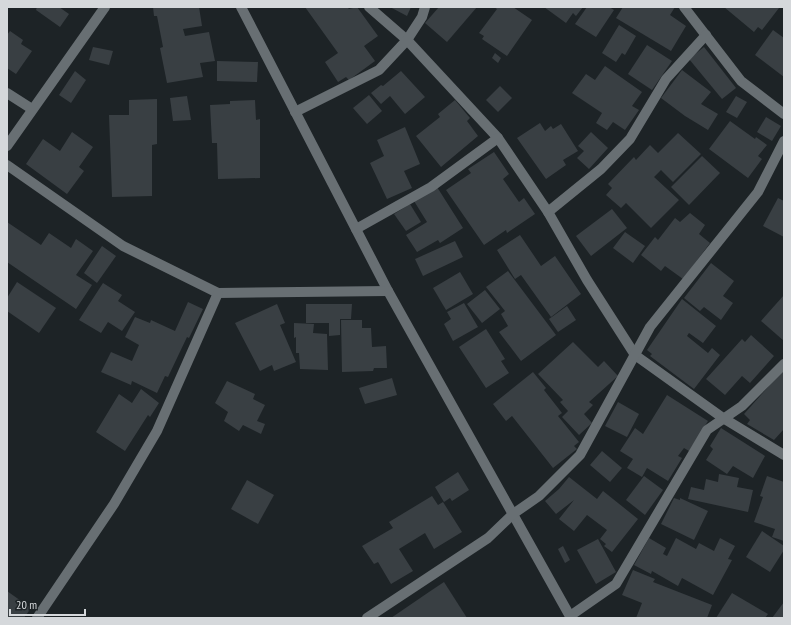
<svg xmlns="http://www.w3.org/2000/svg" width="791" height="625" viewBox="0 0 791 625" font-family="'PT Sans Narrow',sans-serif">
  <rect width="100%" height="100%" fill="#1d2326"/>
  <g fill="#393f43">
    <polygon points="37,7 59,7 69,14 60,27 36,10"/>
    <polygon points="153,7 199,7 202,26 183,29 185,36 209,32 215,61 200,63 203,77 167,83 160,48 163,47 157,16 154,16"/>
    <polygon points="305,7 347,7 349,9 357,7 378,36 364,46 375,61 349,80 346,77 338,82 325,62 338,53"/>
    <polygon points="390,7 411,7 407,16"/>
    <polygon points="439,7 477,7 447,42 425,23"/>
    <polygon points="494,7 513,7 532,20 507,56 482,39 484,36 479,33 497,9"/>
    <polygon points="544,7 583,7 576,16 573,13 566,23"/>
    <polygon points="587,7 609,7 614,10 596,37 575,24"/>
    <polygon points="623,7 675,7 670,15 686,26 671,51 616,18"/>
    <polygon points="724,7 777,7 779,8 762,30 758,27 754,32"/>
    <polygon points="619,25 636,36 625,55 622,53 616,62 602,53"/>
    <polygon points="773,30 784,38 784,77 755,55"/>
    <polygon points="10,31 23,40 21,44 32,51 16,74 7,68 7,35"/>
    <polygon points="647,45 672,61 652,90 628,74"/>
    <polygon points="93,47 113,51 109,65 89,60"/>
    <polygon points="704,47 736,88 722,99 689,59"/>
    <polygon points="495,53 501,58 498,63 492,58"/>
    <polygon points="217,61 258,62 257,82 217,81"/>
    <polygon points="605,66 642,92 632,106 639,110 625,130 613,122 607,130 596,123 602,113 572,93 586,74 595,80"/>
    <polygon points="682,70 711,92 701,104 718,114 708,130 685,116 661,98"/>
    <polygon points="75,71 86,80 71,103 59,95"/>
    <polygon points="401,71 425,97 405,114 390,96 381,104 371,93 381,85 383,86"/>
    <polygon points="500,86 512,98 498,112 486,100"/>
    <polygon points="369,95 382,111 367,124 353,108"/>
    <polygon points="187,96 191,120 173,121 170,98"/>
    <polygon points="736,96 747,102 737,118 726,112"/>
    <polygon points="157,99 157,144 152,145 152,196 112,197 109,115 129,115 129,100"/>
    <polygon points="255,100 256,120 260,119 260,178 218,179 217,143 212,143 210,105 230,104 230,101"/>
    <polygon points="455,100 470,118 467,121 478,136 441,167 416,136 440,117 438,114"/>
    <polygon points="766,117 781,126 772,141 757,132"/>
    <polygon points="730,121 755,139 756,137 767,145 758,156 762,159 748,178 709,149"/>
    <polygon points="540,123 545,131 551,126 553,129 561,124 578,151 563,160 566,165 546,179 517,138"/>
    <polygon points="405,127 420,164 404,171 412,188 387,199 370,163 384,156 377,140"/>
    <polygon points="72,132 93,147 79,167 84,171 67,194 26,164 43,139 60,151"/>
    <polygon points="591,132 608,148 589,169 577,158 584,151 578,146"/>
    <polygon points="678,133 701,154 673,182 661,170 654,177 679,200 651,228 626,203 621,208 606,195 612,188 608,184 634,157 636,160 650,145 658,153"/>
    <polygon points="494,152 509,174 503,179 519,202 524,198 535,214 507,233 506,230 484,245 446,190 471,173 468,169"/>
    <polygon points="702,156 720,173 689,205 671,187"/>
    <polygon points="437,187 463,228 440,243 438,240 417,252 406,235 427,222 414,201"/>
    <polygon points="778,198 784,201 784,237 763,226"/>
    <polygon points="410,204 421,222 406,231 394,214"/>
    <polygon points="612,209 627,228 591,256 576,236"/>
    <polygon points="690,213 705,225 699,234 710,243 683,279 665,266 661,271 641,255 655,237 658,240 675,218 680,222"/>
    <polygon points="7,222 41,245 49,233 71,248 76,239 93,251 76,275 92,285 76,309 7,262"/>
    <polygon points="625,232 645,246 633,263 613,248"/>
    <polygon points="520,235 541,266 555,256 581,294 551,317 521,275 515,279 497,250"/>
    <polygon points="455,241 463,257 423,276 415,259"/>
    <polygon points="102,246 116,256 97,283 84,273"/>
    <polygon points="711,263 734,281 723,296 733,303 721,320 704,307 700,311 684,298"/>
    <polygon points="508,271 556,335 521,361 499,332 508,326 501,314 505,311 486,287"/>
    <polygon points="460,272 473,294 446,310 433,288"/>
    <polygon points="17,282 56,308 39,333 7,311 7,298"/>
    <polygon points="103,283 122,295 118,301 135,312 122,331 108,322 101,333 79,320"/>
    <polygon points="485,290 500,309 482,323 467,304"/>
    <polygon points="784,295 784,341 761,321"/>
    <polygon points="682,299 716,326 703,343 689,333 687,336 708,353 712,348 720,355 694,389 650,356 652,354 647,350"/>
    <polygon points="188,302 203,309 189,338 187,337 168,377 165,376 157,393 132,381 131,385 101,372 111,352 132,361 139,345 125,337 135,317 150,323 151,320 175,331"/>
    <polygon points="464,303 478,327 453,341 444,324 451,319 447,312"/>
    <polygon points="277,304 285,323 280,325 296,362 274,371 272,365 260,371 235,323"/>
    <polygon points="306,304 352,304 351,319 340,319 340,335 329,336 329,323 306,323"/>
    <polygon points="567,306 576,320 558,332 549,319"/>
    <polygon points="341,320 362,320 362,328 371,328 372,347 386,346 387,368 374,368 373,371 342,372"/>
    <polygon points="294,323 314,324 313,333 327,334 328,370 300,369 299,353 296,353 296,337 294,338"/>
    <polygon points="486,329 505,359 501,361 509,373 486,388 459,347"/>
    <polygon points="751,335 774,356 750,383 742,376 725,395 706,379 742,339 745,342"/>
    <polygon points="573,342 598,367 604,361 618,376 589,402 593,405 584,414 592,423 579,435 562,417 568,411 560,402 563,400 538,374"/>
    <polygon points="783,370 784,429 774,440 747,424 750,420 744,414"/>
    <polygon points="533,372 546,388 544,390 562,413 558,416 579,442 574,446 577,449 553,468 512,416 506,421 493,404"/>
    <polygon points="392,378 397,395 365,404 359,388"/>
    <polygon points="227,381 255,394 253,399 265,405 257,421 265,424 261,434 243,425 239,431 224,421 228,412 215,403"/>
    <polygon points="141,389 159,403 150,417 148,415 125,451 96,432 119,394 132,403"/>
    <polygon points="667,395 708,421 689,451 684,448 678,456 682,458 668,481 647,468 642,477 627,468 633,459 620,451 635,428 643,434"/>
    <polygon points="618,402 639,414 627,437 605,426"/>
    <polygon points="721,428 765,456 753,478 733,466 727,474 706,460 713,449 710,446"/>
    <polygon points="602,451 622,468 610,482 590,465"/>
    <polygon points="458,472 469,490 452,501 450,498 444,502 435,487"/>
    <polygon points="719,474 739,478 737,487 753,490 748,512 688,499 691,487 704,490 706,479 718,482"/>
    <polygon points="644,476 663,490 645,515 626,500"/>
    <polygon points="767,476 784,482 784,541 772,537 775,529 754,522 763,497 760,496"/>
    <polygon points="569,477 597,499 603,491 638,519 612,552 604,546 606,544 600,539 607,530 587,515 574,531 559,519 574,500 556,514 545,501 559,489"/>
    <polygon points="247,480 274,495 258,524 231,509"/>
    <polygon points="432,496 438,505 443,502 462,532 434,549 425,533 399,549 413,571 391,584 378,562 374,564 362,546 393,528 389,522"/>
    <polygon points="674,498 680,500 680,498 708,511 694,540 661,524"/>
    <polygon points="762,531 784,546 784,550 770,572 746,557"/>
    <polygon points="649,538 666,548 663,554 667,556 676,538 696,549 699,543 714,551 720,538 735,546 728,559 732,560 713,595 682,578 678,586 652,571 651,574 634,565"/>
    <polygon points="598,539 616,572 596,584 577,550"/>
    <polygon points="563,546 570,560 565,563 558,549"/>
    <polygon points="633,570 655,579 653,582 712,605 707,618 636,618 642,603 622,595"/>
    <polygon points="444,582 467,618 391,618 429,592"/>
    <polygon points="7,591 31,608 24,618 7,618"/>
    <polygon points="732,593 768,614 765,618 716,618"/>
    <polygon points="784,602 784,618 772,618"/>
  </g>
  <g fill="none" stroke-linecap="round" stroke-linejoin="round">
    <g stroke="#686f73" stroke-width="10">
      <polyline points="241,7 388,291 571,618"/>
      <polyline points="369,7 407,40 498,138 548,212 587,280 635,355 723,418 784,455"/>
      <polyline points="684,7 741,81 784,114"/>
      <polyline points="7,93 32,109"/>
      <polyline points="295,112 379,70 407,40 422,17 425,7"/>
      <polyline points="7,146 105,7"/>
      <polyline points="7,165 123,246 218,293 388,291"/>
      <polyline points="548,212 601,169 630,139 666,79 706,35"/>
      <polyline points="356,229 431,187 498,138"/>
      <polyline points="570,616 616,584 707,430 742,406 784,364"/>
      <polyline points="37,618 114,504 157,431 218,293"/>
      <polyline points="367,618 488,538 513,514 539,496 580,455 650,327 758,192 784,141"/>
    </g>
  </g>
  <rect width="791" height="625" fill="none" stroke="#d5d8db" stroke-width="16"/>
  <path d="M10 609v6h75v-6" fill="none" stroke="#d5d8db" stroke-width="2"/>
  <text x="16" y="609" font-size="12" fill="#d5d8db" stroke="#1d2326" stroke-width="3" paint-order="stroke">20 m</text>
</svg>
